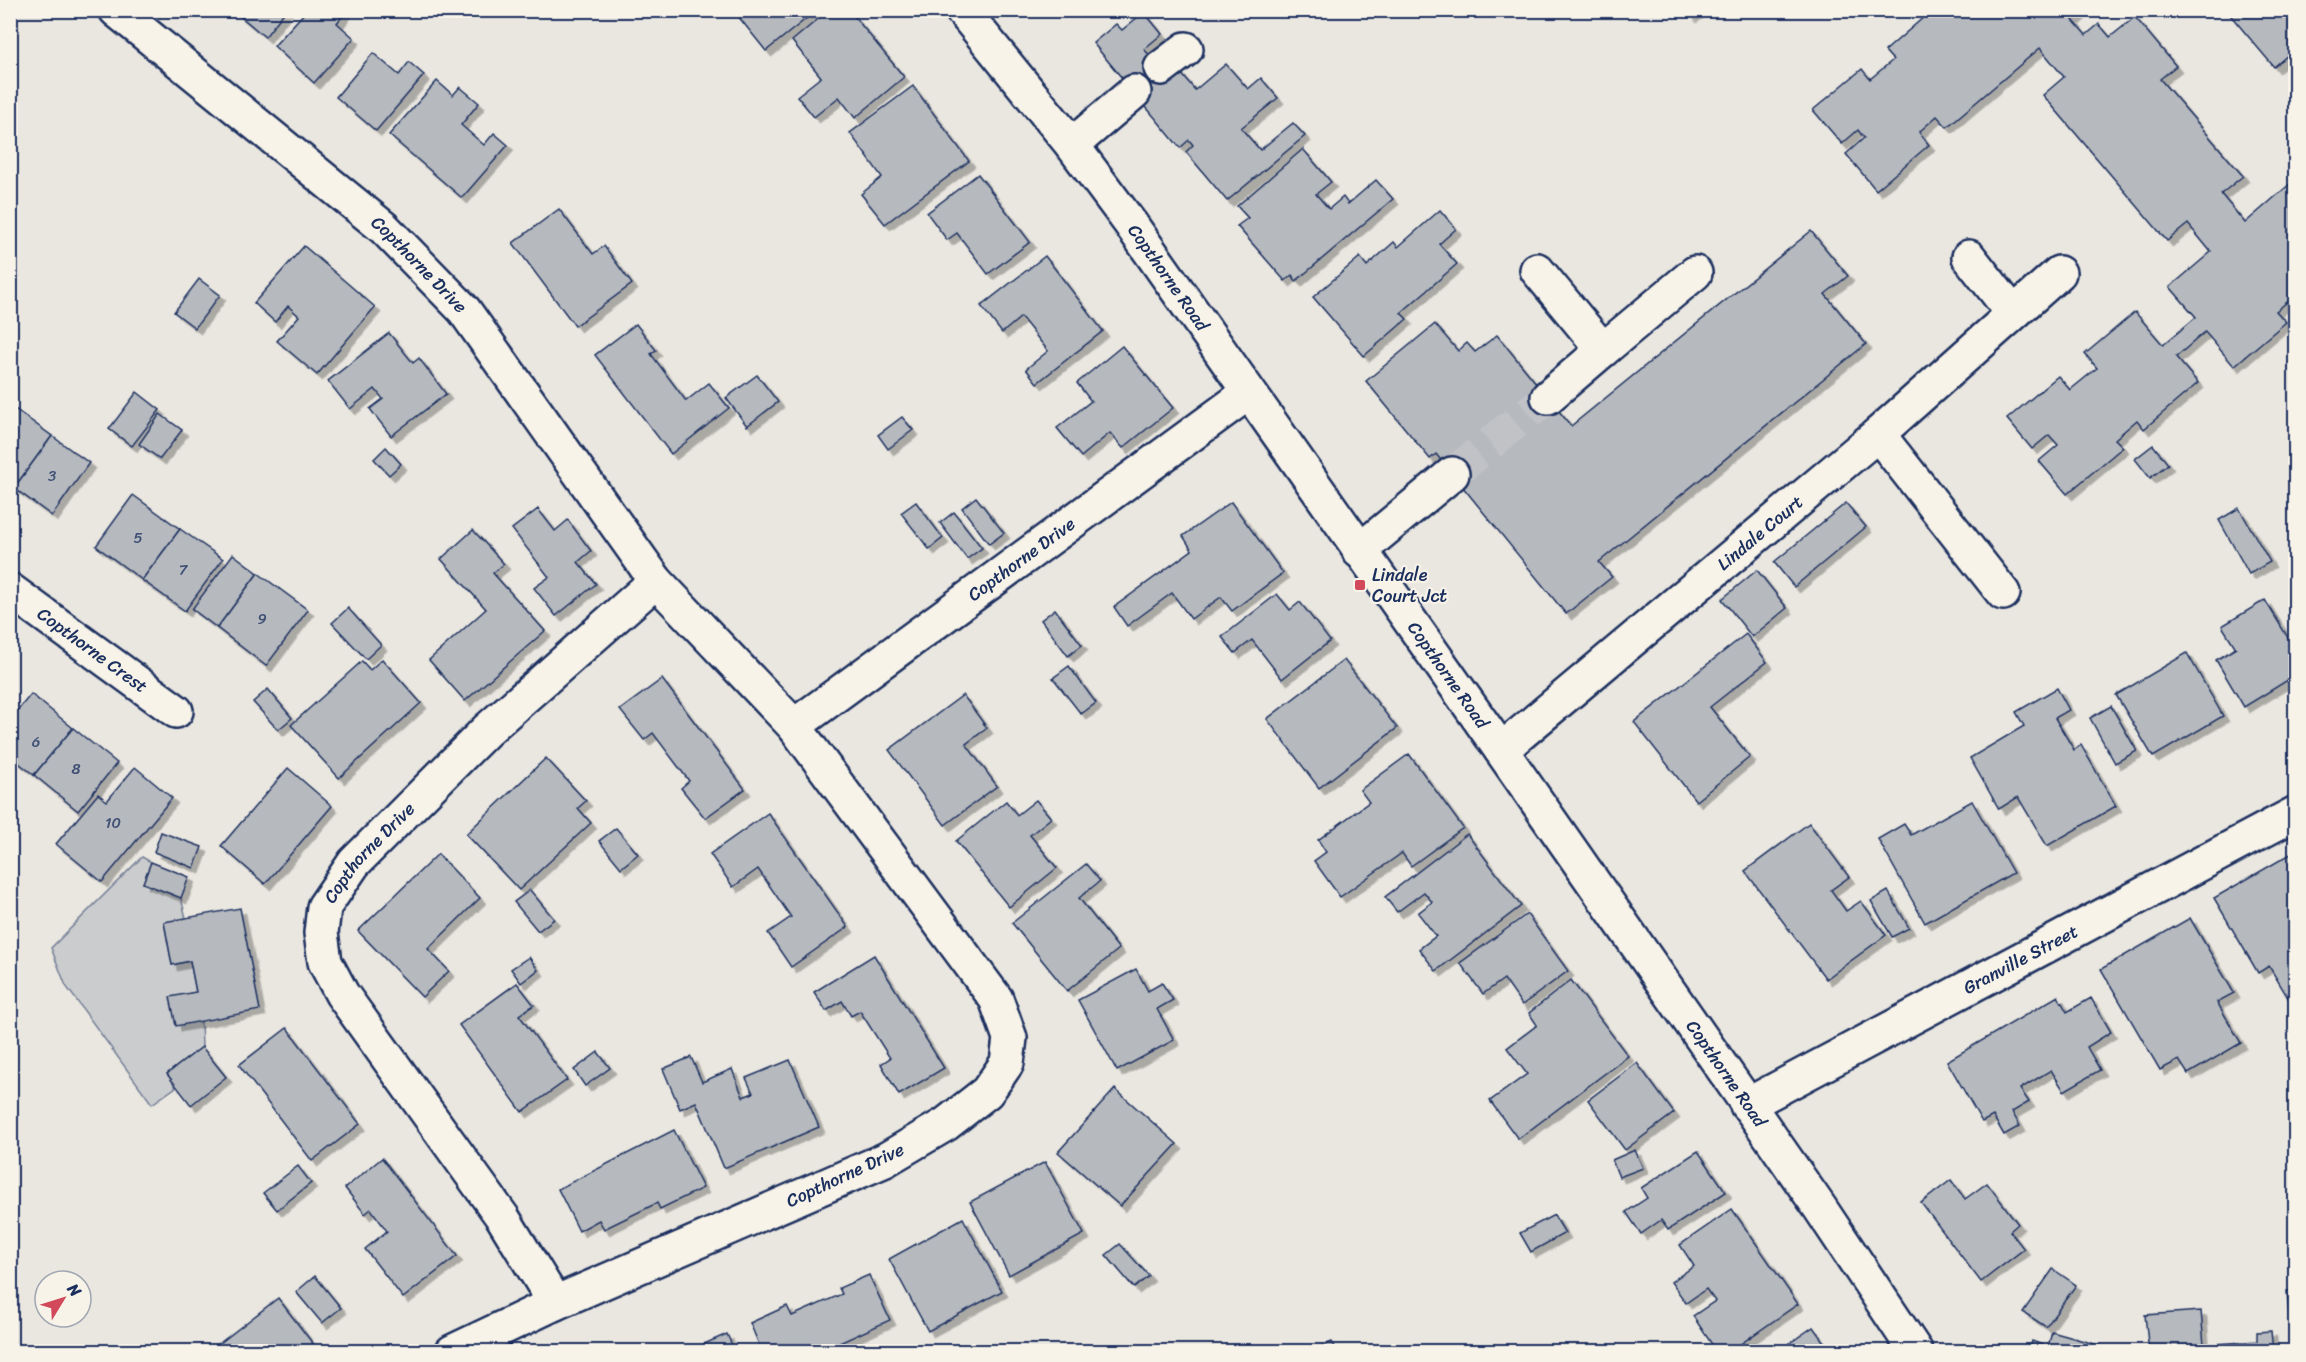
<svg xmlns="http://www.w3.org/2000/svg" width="2306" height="1362" viewBox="0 0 2306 1362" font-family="Sriracha,sans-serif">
  <defs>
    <filter id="shadow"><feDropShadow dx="5.5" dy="5.5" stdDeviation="0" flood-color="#0004"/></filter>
  </defs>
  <rect width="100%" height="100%" fill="#eae7e0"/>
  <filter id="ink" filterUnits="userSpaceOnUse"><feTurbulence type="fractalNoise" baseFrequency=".0167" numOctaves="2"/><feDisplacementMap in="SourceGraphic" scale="12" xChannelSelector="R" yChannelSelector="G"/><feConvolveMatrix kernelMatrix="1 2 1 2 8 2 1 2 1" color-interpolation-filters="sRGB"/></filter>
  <g filter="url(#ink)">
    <polygon fill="#cbcccd" stroke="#737e96" stroke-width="1.5" points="142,857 151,862 143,883 181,898 186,918 164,922 172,964 190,961 196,992 171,997 176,1025 201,1021 202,1047 167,1074 176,1087 152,1104 66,986 51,948"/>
    <g fill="#b6babf" stroke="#1b2f5e" stroke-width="1.5" filter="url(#shadow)">
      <polygon points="233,10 286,10 265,37"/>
      <polygon points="307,10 347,10 337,23 354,38 314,83 274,46"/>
      <polygon points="733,10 817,10 766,51"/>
      <polygon points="829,10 849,10 904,77 855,118 839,97 814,117 797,96 821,77 792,41"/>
      <polygon points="1687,10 1701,10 1691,17"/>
      <polygon points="1932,10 2084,10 2073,20 2086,35 2099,24 2110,37 2135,17 2176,66 2160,79 2243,176 2221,194 2245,223 2291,183 2296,188 2296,295 2276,311 2286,322 2234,366 2205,332 2176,357 2198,383 2144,429 2137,420 2115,439 2123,447 2067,494 2039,461 2058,445 2049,435 2032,449 2007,419 2058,376 2070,390 2097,368 2085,354 2135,312 2163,345 2196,317 2170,287 2211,252 2188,224 2167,241 2043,95 2064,77 2040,48 1947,127 1937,116 1919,132 1929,145 1876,190 1846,154 1864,138 1858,130 1842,144 1813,110 1862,69 1870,79 1893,60 1885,51"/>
      <polygon points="2226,10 2296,10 2296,48 2274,67"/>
      <polygon points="1144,12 1162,34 1144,49 1161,68 1175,66 1195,90 1226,64 1248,89 1261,78 1278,98 1241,128 1260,150 1293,123 1305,136 1227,201 1186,152 1193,145 1189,140 1180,148 1093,43 1116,24 1122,30"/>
      <polygon points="373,53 399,75 409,62 424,75 376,131 336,97"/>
      <polygon points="437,81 453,95 460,87 479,103 461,125 484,145 494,133 508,145 462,198 389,135"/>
      <polygon points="913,86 969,161 885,224 861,194 882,177 850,133"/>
      <polygon points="1303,149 1331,182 1316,194 1329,209 1343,197 1348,204 1376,180 1393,199 1296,281 1292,275 1285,281 1237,226 1248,218 1237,206"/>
      <polygon points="978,174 1030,242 988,274 957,233 947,240 927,213"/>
      <polygon points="559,209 593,254 604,246 632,284 575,326 513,243"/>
      <polygon points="1440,210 1456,229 1439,244 1457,264 1401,313 1407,319 1364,356 1313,297 1360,257 1367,266 1394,242 1398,247"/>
      <polygon points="1811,231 1848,276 1825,294 1866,344 1599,562 1612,577 1566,614 1436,454 1430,459 1366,381 1435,324 1458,351 1467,343 1475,352 1497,335 1571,426"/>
      <polygon points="304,246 375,307 317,375 277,341 299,316 288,306 275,322 254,303"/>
      <polygon points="1045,256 1103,331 1037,383 1026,369 1048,351 1021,317 1002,333 981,306"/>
      <polygon points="199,279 220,295 195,328 174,312"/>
      <polygon points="636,324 656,350 651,354 686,401 709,383 729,408 671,454 595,355"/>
      <polygon points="389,333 413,363 419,358 446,394 391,436 370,409 383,399 375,389 350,409 328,381"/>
      <polygon points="1122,346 1173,408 1123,448 1110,433 1081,457 1057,428 1091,401 1077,383"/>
      <polygon points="757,375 778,402 747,426 726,398"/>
      <polygon points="137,392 160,410 132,446 109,429"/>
      <polygon points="15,409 52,436 14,488 10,485 10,414"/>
      <polygon points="160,414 182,430 160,459 139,444"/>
      <polygon points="902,417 913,430 888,449 878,435"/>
      <polygon points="52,436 89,463 52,516 14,488"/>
      <polygon points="2153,445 2168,464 2150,478 2135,459"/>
      <polygon points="386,447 401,464 389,475 374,459"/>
      <polygon points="133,495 180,529 142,580 96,546"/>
      <polygon points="976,497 1004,533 989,544 962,508"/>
      <polygon points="916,502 943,538 929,549 901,513"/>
      <polygon points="1231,502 1283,573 1232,611 1221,597 1191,619 1172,593 1127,626 1114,607 1192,550 1183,536"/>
      <polygon points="1846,503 1866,527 1794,587 1774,562"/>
      <polygon points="2239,508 2270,562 2249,574 2219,520"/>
      <polygon points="538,509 555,531 568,520 591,551 578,562 596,584 556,616 534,588 549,577 512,529"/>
      <polygon points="954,512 982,548 967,559 940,523"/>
      <polygon points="180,529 223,559 185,611 142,580"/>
      <polygon points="473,530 504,564 493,573 545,631 465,701 429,660 486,609 441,559"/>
      <polygon points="233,554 258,573 217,628 192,609"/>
      <polygon points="1757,570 1787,608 1752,637 1722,599"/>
      <polygon points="258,573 308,610 266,666 217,628"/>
      <polygon points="1277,594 1290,610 1300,602 1330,641 1282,679 1252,640 1235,653 1222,637"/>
      <polygon points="2296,595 2296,609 2290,599"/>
      <polygon points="2265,600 2296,651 2296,675 2244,707 2216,660 2236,648 2222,626"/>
      <polygon points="348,608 381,645 366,659 332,623"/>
      <polygon points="1055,609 1082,645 1068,656 1041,620"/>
      <polygon points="1746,634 1767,662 1710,707 1750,757 1696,801 1634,722"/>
      <polygon points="2187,653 2223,716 2153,757 2116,695"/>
      <polygon points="382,659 421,703 339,778 291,725 362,661 370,670"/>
      <polygon points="1344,660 1397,728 1319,788 1267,719"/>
      <polygon points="1069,666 1096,703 1081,714 1053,678"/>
      <polygon points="662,679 745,789 705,818 681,788 689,781 653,733 644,740 620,710"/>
      <polygon points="2057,688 2069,710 2055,718 2074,750 2081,745 2116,806 2047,846 2018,797 1999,809 1970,758 2024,726 2016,712"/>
      <polygon points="268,689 292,718 278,730 253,702"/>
      <polygon points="31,694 73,728 34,775 10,756 10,720"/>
      <polygon points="963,695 987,728 966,744 997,786 945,825 889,750"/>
      <polygon points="2111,706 2137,751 2115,763 2090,718"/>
      <polygon points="73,728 117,763 78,811 34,775"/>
      <polygon points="1409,754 1463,828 1411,866 1402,853 1340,897 1314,861 1326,852 1318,840 1369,802 1360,790"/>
      <polygon points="546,758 586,801 578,808 591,823 519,890 466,834"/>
      <polygon points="135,767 172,798 102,882 56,844 98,794 107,801"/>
      <polygon points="288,768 332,806 265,884 221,846"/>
      <polygon points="1036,800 1051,818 1030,835 1057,868 1009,907 956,841 1006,801 1017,815"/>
      <polygon points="1972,801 2013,873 1925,923 1878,839 1904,824 1911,835"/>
      <polygon points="768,813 848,927 791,967 768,933 791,917 758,869 733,887 710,854"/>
      <polygon points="1809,823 1849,877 1831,890 1846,911 1861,901 1886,935 1826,979 1745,871"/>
      <polygon points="616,828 638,854 621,868 599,841"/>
      <polygon points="161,832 202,847 194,868 154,852"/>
      <polygon points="1467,834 1521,906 1436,971 1419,949 1436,936 1418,913 1432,902 1424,892 1397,912 1385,897"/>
      <polygon points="2294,852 2296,855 2296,1011 2269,966 2258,973 2214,898"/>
      <polygon points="438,854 480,898 428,949 449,971 422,997 358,931"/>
      <polygon points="151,862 189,877 181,898 143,883"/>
      <polygon points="1086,864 1100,881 1079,898 1119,949 1067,991 1012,923"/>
      <polygon points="530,890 554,919 538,931 514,902"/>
      <polygon points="1888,891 1909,928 1892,937 1871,901"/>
      <polygon points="240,908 260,1010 176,1026 170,997 196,992 190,961 172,965 164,922"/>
      <polygon points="1527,914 1568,971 1522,1005 1504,979 1483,994 1460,963"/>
      <polygon points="2190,918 2234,993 2217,1002 2241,1043 2188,1074 2179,1060 2160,1070 2101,969"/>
      <polygon points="874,955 944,1068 899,1095 881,1064 890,1058 860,1011 851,1016 842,1001 826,1011 814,992"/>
      <polygon points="529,957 538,970 521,983 511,969"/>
      <polygon points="1136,969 1148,991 1162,983 1173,1000 1157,1009 1174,1040 1117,1071 1078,1000"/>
      <polygon points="1571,980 1628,1056 1518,1139 1490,1101 1527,1074 1507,1048 1537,1025 1529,1013"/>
      <polygon points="517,983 534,1005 519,1015 567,1080 522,1112 459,1025"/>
      <polygon points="2058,996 2067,1012 2091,998 2111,1032 2087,1047 2100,1070 2064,1091 2051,1070 2020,1089 2029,1102 2012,1112 2020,1126 2004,1135 1993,1116 1982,1122 1947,1061"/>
      <polygon points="287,1028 360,1124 312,1161 239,1065"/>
      <polygon points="202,1047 226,1077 191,1105 167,1074"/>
      <polygon points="598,1052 610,1068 585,1086 574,1070"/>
      <polygon points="691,1057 702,1082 732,1069 743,1097 753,1093 746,1078 790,1060 819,1127 724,1168 696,1102 680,1109 663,1069"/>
      <polygon points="1637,1063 1674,1113 1625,1150 1588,1100"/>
      <polygon points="1115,1089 1177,1144 1120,1206 1058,1152"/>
      <polygon points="674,1130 703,1188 660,1209 657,1203 604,1229 599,1220 579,1231 558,1189"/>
      <polygon points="1635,1150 1643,1168 1619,1177 1612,1160"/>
      <polygon points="1698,1151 1726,1192 1668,1230 1661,1220 1641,1234 1626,1212 1647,1198 1641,1188"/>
      <polygon points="382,1158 457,1256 403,1298 365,1249 387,1231 371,1209 365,1214 345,1188"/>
      <polygon points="1045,1162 1084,1234 1009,1275 970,1202"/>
      <polygon points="298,1166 311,1183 277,1210 263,1193"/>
      <polygon points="1951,1180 1965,1199 1987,1183 2018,1224 2010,1231 2024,1249 1981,1282 1921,1203"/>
      <polygon points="1732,1209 1798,1304 1729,1352 1717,1352 1693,1316 1715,1301 1706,1289 1686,1303 1671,1282 1694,1266 1680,1245"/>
      <polygon points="1554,1215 1565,1233 1531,1252 1520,1233"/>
      <polygon points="963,1218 1002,1291 928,1331 889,1259"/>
      <polygon points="1120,1244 1149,1276 1134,1288 1106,1255"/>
      <polygon points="2053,1269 2076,1285 2046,1327 2023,1312"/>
      <polygon points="869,1275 890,1320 820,1352 762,1352 750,1323 787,1306 792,1316 842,1294 839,1288"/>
      <polygon points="315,1276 341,1308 322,1323 296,1292"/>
      <polygon points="2296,1290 2296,1352 2292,1352 2287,1291"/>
      <polygon points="278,1298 317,1349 314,1352 212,1352 211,1350"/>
      <polygon points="2201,1311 2204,1345 2257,1341 2257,1332 2271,1331 2273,1352 2149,1352 2145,1315"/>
      <polygon points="1813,1327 1831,1352 1777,1352"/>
      <polygon points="2052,1332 2123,1352 2029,1352 2032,1341 2048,1347"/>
      <polygon points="727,1334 735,1352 700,1352 697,1347"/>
      <polygon points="1332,1342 1336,1352 1307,1352"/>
    </g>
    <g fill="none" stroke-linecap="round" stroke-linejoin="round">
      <polyline stroke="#c1c2c6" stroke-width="33" stroke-dasharray="33 16" stroke-linecap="butt" points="1452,474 1548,397"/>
      <g stroke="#1b2f5e" stroke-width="38">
        <g id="minor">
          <path id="s1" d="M116,10L384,228L464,310L656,581L794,726L996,999L1010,1038L1007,1063L987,1092L946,1124L885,1160L555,1303L452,1352"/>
          <polyline points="1161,68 1186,49"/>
          <polyline points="1072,145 1134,92"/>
          <polyline points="1969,257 2013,313"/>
          <polyline points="1537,270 1603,350 1548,397"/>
          <polyline points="1603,350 1695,273"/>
          <polyline points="1878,434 2003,593"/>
          <polyline points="1359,551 1452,474"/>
          <path id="s2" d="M10,590L176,711"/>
          <path id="s3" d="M794,726L1248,393"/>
          <path id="s4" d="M1501,750L1878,434L2059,273"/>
          <path id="s5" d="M1747,1105L2296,813"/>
          <path id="s6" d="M555,1303L503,1218L342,994L325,962L321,933L324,907L354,863L487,730L656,581"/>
        </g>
      </g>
      <g stroke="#1b2f5e" stroke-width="38">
        <g id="major">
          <path id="s7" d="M962,10L1072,145L1130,223L1501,750L1820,1208L1916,1352"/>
        </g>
      </g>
      <use href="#minor" stroke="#f7f3e8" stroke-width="33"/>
      <use href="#major" stroke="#f7f3e8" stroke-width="33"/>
    </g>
  </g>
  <rect fill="#d1495b" stroke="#f7f3e8" stroke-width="2" x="1354" y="579" width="12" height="12" rx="3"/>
  <g text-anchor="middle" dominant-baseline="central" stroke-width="4.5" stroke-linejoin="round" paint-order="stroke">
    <g font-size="15" fill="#425276">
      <text x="52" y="476">3</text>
      <text x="138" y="538">5</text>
      <text x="183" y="570">7</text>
      <text x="262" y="619">9</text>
      <text x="36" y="742">6</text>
      <text x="76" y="769">8</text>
      <text x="113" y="823">10</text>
    </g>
    <g font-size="18" fill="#1b2f5e" stroke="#f7f3e8">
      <text stroke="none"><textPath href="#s1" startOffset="396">Copthorne Drive</textPath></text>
      <text stroke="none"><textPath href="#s7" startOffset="338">Copthorne Road</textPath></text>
      <text stroke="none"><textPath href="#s4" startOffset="338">Lindale Court</textPath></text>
      <text stroke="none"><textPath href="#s3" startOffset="282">Copthorne Drive</textPath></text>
      <text stroke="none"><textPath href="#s2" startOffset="102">Copthorne Crest</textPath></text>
      <text stroke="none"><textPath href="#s7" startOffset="824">Copthorne Road</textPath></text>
      <text stroke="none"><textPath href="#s6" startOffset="538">Copthorne Drive</textPath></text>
      <text stroke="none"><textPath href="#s5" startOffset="310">Granville Street</textPath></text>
      <text stroke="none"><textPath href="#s7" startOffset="1310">Copthorne Road</textPath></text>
      <text transform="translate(845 1175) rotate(-25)">Copthorne Drive</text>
    </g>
    <g font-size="18" fill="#1b2f5e" stroke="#f7f3e8" text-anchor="start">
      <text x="1372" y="575">Lindale<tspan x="1372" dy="21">Court Jct</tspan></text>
    </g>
  </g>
  <rect width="2306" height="1362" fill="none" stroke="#f7f3e8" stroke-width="36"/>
  <rect x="18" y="18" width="2270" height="1326" fill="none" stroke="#1b2f5e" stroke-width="2" filter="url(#ink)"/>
  <g transform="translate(63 1299) rotate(52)"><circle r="28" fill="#f7f3e8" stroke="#9fa5b1" stroke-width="1.5"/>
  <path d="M0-4.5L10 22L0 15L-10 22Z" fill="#d1495b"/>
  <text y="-9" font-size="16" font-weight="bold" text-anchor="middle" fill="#1b2f5e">N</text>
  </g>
</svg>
